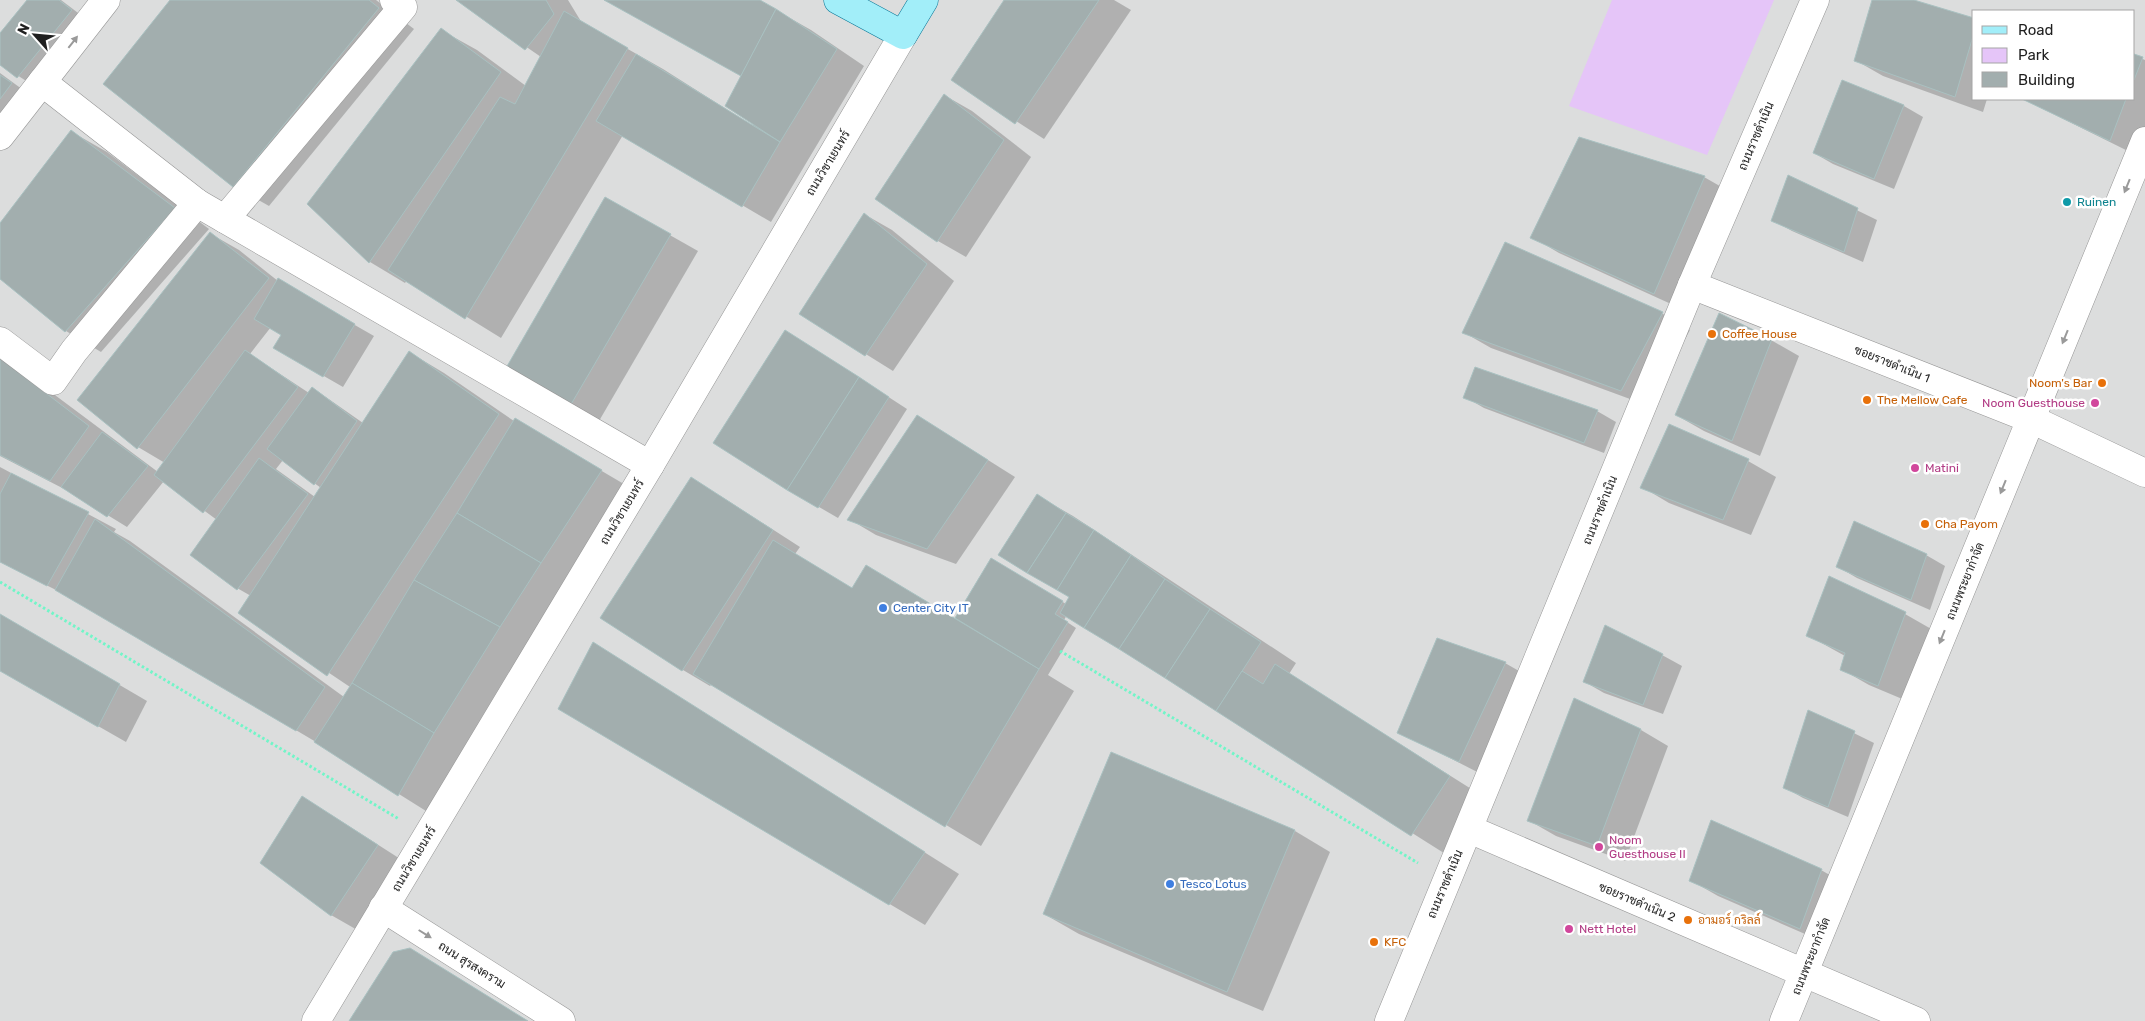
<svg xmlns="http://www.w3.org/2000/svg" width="2145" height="1021" viewBox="0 0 2145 1021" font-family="Rubik,Sarabun,sans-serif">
  <rect width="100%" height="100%" fill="#e6eef0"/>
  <path fill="#dcdddd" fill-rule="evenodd" d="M0,0H2145V1021H0ZM1974,11H2134V99H1974Z"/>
  <polygon fill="#e5c5f8" points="1612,0 1774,0 1707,155 1569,106"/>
  <g fill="#0003" fill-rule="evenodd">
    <polygon points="29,0 61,0 90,22 37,88 0,64 0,35"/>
    <polygon points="171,0 376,0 414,29 269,206 234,186"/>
    <polygon points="458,0 568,0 582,23 663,69 753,126 742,76 605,0 758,0 811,30 864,66 771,222 623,135 501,338 407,280 405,283 370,262 309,204 441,30 477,50 526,86 541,57"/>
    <polygon points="1006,0 1114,0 1131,10 1044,139 952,80"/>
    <polygon points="1873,0 1909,0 1974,19 1974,99 1987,99 1983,112 1883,76 1855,60"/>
    <polygon points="2134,55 2145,60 2145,137 2138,156 2023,99 2134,99"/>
    <polygon points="0,73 30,95 0,122"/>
    <polygon points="1843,81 1904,106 1923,117 1894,189 1833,164 1814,153"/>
    <polygon points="944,95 972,111 1031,157 966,257 938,241 877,198"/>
    <polygon points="72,132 107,152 209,229 101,352 66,331 0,277 0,225"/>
    <polygon points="1704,177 1732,193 1682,309 1559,253 1532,237"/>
    <polygon points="1789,177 1877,220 1863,262 1792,231 1772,220"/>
    <polygon points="606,199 698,251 599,421 507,367"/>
    <polygon points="864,214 892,230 954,281 893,371 800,313"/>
    <path d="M211,234L239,250L278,281L374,336L343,387L275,348L283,335L271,327L250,354L309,393L313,388L363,423L409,352L444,373L514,421L515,420L629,487L426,811L316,742L76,600L0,562V467L116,529L114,532L130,541L344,697L350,687L240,613L251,596L237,588L217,520L164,481L127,527L70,492L0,456V354L158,472L165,463L138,447ZM283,460L321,488L315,497L276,469Z"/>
    <polygon points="1505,244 1663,314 1690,330 1649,406 1491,348 1463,332"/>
    <polygon points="1771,340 1799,356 1760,456 1704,431 1676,415"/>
    <polygon points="813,348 907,409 838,518 788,489"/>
    <polygon points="1475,369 1597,411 1616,422 1604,453 1484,408 1465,397"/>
    <polygon points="945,433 1015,477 956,564 876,535 849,519"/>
    <polygon points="1748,461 1776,477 1751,535 1669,503 1642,487"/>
    <polygon points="719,495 800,547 795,554 853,589 955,620 992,559 1066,604 1071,597 1038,496 1073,516 1296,663 1289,674 1484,797 1447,855 1067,615 1064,620 1076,628 1048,675 1074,691 981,846 712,684 710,686 683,670 602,618"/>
    <polygon points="1926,555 1945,566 1930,610 1857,578 1838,567"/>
    <polygon points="1905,614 1933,630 1907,701 1869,685 1841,669 1845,656 1807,635"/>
    <polygon points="0,615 147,701 126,742 0,670"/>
    <polygon points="594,644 959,874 925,925 559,708"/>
    <polygon points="1662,655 1682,666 1663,714 1604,693 1585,682"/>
    <polygon points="1505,663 1533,679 1487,777 1399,732"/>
    <polygon points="1574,699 1641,730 1668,746 1625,861 1556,836 1528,820"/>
    <polygon points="1809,711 1874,743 1848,817 1803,798 1784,787"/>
    <polygon points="1112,754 1295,831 1330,852 1263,1011 1079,934 1044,914"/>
    <polygon points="330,814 405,862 359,931 331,915"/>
    <polygon points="1821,870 1849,886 1828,944 1718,896 1690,880"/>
  </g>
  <g fill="#a2aeae" stroke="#a9c1c1">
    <polygon points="27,0 59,0 72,10 17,78 0,65 0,33"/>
    <polygon points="170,0 369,0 379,8 233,187 103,84"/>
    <polygon points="456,0 546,0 554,14 525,50"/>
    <polygon points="604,0 760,0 776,9 741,76"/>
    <polygon points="1004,0 1099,0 1015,124 951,80"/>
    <polygon points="1872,0 1914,0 1974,18 1974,33 1955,97 1854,61"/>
    <polygon points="776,9 837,49 780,142 725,106"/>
    <polygon points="564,11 628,48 465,319 388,270 500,97 515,104"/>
    <polygon points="441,28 501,72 369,263 307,204"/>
    <polygon points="636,54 780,142 742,207 596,121"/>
    <polygon points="2134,54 2143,57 2134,80"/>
    <polygon points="0,75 12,83 0,99"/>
    <polygon points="1842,80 1904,105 1874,179 1813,153"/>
    <polygon points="944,94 1004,140 937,242 875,199"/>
    <polygon points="2022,99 2126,99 2110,141"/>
    <polygon points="71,130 175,208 65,332 0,279 0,223"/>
    <polygon points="1579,137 1705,176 1654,294 1530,238"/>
    <polygon points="1788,175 1858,208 1844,252 1771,221"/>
    <polygon points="605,197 671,234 570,406 506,368"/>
    <polygon points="864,213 927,264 865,356 799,314"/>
    <polygon points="210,232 269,278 137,449 77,400"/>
    <polygon points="1505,242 1663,312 1621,391 1462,333"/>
    <polygon points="278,278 355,324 323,377 273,348 281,335 254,319"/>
    <polygon points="1719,313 1772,339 1732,441 1675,415"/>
    <polygon points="785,330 859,377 787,490 713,443"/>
    <polygon points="245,350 298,387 203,513 154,475"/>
    <polygon points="409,351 499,414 327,676 238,613"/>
    <polygon points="0,358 89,426 50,481 0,455"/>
    <polygon points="1475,367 1598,410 1584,443 1463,398"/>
    <polygon points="859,377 889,397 818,508 787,490"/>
    <polygon points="312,387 357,421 314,485 267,449"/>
    <polygon points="917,415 988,460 927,549 847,520"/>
    <polygon points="515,418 602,470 541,563 457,513"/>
    <polygon points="1669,424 1749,459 1723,520 1640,488"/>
    <polygon points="102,432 148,466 107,517 61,487"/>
    <polygon points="259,458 308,494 237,590 190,555"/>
    <polygon points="11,473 89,512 47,586 0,562 0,494"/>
    <polygon points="691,477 773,530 682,671 600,618"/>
    <polygon points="1037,494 1066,513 1027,573 998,555"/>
    <polygon points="457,513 541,563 500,627 414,580"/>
    <polygon points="1066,513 1094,530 1057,590 1027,573"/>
    <polygon points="95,519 325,687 296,731 55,590"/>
    <polygon points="1854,521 1927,554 1911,600 1836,567"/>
    <polygon points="1094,530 1131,555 1084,628 1060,613 1069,597 1057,590"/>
    <polygon points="773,540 852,588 866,565 1039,669 945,827 693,674"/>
    <polygon points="1131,555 1165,579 1119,649 1084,628"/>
    <polygon points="991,558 1063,601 1055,614 1068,622 1039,669 955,618"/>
    <polygon points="1829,576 1906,612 1878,686 1840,670 1845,653 1806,636"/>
    <polygon points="1165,579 1210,609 1165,678 1119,649"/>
    <polygon points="414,580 500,627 434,733 352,683"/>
    <polygon points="1210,609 1261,642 1216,711 1165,678"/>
    <polygon points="0,614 120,684 98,727 0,671"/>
    <polygon points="1605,625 1663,654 1643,705 1583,682"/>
    <polygon points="1437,638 1506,662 1459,762 1397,733"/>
    <polygon points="593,642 925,852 889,905 558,709"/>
    <polygon points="1275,664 1450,776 1411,836 1216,711 1242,671 1263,684"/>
    <polygon points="352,683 434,733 398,796 314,742"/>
    <polygon points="1574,698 1641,729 1597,846 1527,821"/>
    <polygon points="1808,710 1855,731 1828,807 1783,788"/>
    <polygon points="1111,752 1295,830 1227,992 1043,914"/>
    <polygon points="302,796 378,845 331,916 260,863"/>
    <polygon points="1711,820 1822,869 1800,929 1689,881"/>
    <polygon points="410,948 528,1021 349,1021 393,952"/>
  </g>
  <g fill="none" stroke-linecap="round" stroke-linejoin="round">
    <g stroke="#969696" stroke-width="29">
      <g id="minor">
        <polyline points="42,82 197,203 650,465"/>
        <polyline points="0,136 106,0"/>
        <polyline points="225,219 403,7 394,0"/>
        <polyline points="1692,285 2031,419 2145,473"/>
        <polyline points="0,341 53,381 74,351 197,203"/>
        <polyline points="1469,829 1916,1021"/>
        <polyline points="1784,1021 2145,141"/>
      </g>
    </g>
    <g stroke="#969696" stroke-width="29">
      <g id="tertiary">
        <polyline points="383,908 561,1021"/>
        <polyline points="316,1021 650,465 903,35"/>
        <polyline points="1389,1021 1692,285 1815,0"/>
      </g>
    </g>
    <g stroke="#057596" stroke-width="29">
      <polyline id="primary" points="838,0 903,35 924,0"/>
    </g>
    <g stroke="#72f5c8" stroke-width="3" stroke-dasharray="2.5 2.5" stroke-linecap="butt">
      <polyline points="0,582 399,819"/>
      <polyline points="1060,651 1418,863"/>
    </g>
    <use href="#minor" stroke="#fff" stroke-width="28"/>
    <use href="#tertiary" stroke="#fff" stroke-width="28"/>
    <use href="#primary" stroke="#a2eef9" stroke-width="28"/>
  </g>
  <defs><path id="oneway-solid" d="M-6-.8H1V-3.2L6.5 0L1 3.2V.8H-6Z" transform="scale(1.25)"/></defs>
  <g fill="#9a9a9a">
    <use href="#oneway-solid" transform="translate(73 42) rotate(-52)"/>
    <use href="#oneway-solid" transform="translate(2127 186) rotate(112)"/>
    <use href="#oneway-solid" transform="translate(2065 337) rotate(112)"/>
    <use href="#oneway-solid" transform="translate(2003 487) rotate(112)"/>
    <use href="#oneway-solid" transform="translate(1942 637) rotate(112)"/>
    <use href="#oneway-solid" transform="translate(425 934) rotate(32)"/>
  </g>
  <circle fill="#0f9aa8" stroke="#fff" stroke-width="2" cx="2067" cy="202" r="5"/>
  <g fill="#e8710a" stroke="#fff" stroke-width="2">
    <circle cx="1712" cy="334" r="5"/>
    <circle cx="2102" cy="383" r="5"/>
    <circle cx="1867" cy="400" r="5"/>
    <circle cx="1925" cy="524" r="5"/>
    <circle cx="1688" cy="920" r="5"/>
    <circle cx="1374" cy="942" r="5"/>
  </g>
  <g fill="#d1479c" stroke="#fff" stroke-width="2">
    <circle cx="2095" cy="403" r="5"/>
    <circle cx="1915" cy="468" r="5"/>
    <circle cx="1599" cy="847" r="5"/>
    <circle cx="1569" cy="929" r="5"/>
  </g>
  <g fill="#3f7fe0" stroke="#fff" stroke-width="2">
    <circle cx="883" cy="608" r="5"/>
    <circle cx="1170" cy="884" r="5"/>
  </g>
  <g text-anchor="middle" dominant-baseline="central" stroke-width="5" stroke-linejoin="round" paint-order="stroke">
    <g font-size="12" fill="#1f1f1f" stroke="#fff">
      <text transform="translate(1756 136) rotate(-67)">ถนนราชดำเนิน</text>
      <text transform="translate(828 163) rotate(-59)">ถนนวิชาเยนทร์</text>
      <text transform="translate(1892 364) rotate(22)">ซอยราชดำเนิน 1</text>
      <text transform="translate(1600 510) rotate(-68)">ถนนราชดำเนิน</text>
      <text transform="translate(622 512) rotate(-59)">ถนนวิชาเยนทร์</text>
      <text transform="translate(1965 581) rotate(-68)">ถนนพระยากำจัด</text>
      <text transform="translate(414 859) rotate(-59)">ถนนวิชาเยนทร์</text>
      <text transform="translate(1445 884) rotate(-67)">ถนนราชดำเนิน</text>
      <text transform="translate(1637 902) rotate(23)">ซอยราชดำเนิน 2</text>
      <text transform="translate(1811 956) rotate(-68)">ถนนพระยากำจัด</text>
      <text transform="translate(472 965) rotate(32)">ถนน สุรสงคราม</text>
    </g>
    <g font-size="12" fill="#0d838f" stroke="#fff" text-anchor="start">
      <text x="2077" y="202">Ruinen</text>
    </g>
    <g font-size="12" fill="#c56008" stroke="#fff" text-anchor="start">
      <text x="1722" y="334">Coffee House</text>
      <text x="2092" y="383" text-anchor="end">Noom's Bar</text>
      <text x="1877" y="400">The Mellow Cafe</text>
      <text x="1935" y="524">Cha Payom</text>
      <text x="1698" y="920">อามอร์ กริลล์</text>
      <text x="1384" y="942">KFC</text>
    </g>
    <g font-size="12" fill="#b23c85" stroke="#fff" text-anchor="start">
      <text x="2085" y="403" text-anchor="end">Noom Guesthouse</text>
      <text x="1925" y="468">Matini</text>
      <text x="1609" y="840">Noom<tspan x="1609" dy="14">Guesthouse II</tspan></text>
      <text x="1579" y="929">Nett Hotel</text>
    </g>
    <g font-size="12" fill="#366cbe" stroke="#fff" text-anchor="start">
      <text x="893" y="608">Center City IT</text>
      <text x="1180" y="884">Tesco Lotus</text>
    </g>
  </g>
  <rect x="1972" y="10" width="162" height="90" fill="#ffffff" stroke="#a5a5a5"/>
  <rect x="1982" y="26" width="25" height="8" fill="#a2eef9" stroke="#a5a5a5"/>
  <text x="2018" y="35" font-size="15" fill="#1f1f1f">Road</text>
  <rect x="1982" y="48" width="25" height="15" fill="#e5c5f8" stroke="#a5a5a5"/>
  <text x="2018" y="60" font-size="15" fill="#1f1f1f">Park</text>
  <rect x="1982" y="72" width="25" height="15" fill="#a2aeae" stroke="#a5a5a5"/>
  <text x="2018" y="85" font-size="15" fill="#1f1f1f">Building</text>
  <g transform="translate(35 35) rotate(297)" stroke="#ffffff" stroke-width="4" paint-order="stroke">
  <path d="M0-4L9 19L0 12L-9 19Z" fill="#1f1f1f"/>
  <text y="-8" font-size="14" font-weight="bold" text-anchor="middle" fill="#1f1f1f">N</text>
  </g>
</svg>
